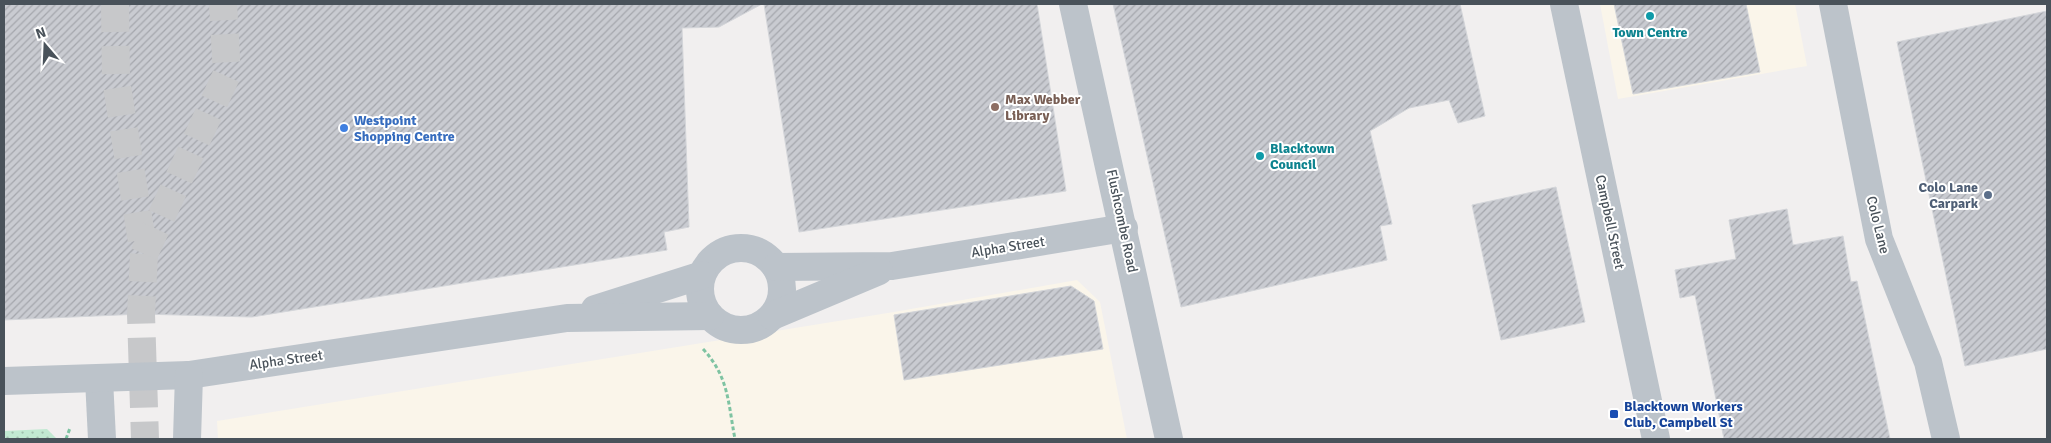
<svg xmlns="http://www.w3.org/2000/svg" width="2051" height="443" viewBox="0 0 2051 443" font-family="Signika,sans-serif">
  <defs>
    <pattern id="park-dots" width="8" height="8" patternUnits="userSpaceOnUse" patternTransform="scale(1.25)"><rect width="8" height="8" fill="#c2e9d2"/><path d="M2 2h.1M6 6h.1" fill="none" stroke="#a0bfad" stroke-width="1.8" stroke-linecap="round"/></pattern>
    <pattern id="building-hatch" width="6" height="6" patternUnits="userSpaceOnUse" patternTransform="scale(1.25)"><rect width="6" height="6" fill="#c9cbd1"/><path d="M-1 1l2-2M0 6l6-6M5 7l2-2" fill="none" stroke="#a5a7ad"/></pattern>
  </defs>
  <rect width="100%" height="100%" fill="#f1efef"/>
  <g fill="#faf5ea">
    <polygon points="1600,4 1795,4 1807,66 1618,99"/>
    <polygon points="1077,280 1100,302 1127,439 218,439 217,421 894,312"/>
  </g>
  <polygon fill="url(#park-dots)" points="47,429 57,439 4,439 4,431"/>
  <g fill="url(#building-hatch)" stroke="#d3d5d9">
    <polygon points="4,4 762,4 719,27 682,28 689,227 664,232 667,250 252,317 141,314 4,320"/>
    <polygon points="764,4 1037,4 1066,191 799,232"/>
    <polygon points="1113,4 1460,4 1485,116 1458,123 1449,100 1409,108 1370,131 1392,224 1380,226 1387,260 1181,307"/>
    <polygon points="1614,4 1746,4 1760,72 1633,94"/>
    <polygon points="2047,11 2047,349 1965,366 1897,42"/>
    <polygon points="1556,187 1585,322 1501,340 1472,205"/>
    <polygon points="1787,209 1793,245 1843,236 1851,282 1857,281 1890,439 1724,439 1695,295 1680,298 1675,270 1736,259 1729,220"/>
    <polygon points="1071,286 1094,301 1103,349 904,380 894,315"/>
  </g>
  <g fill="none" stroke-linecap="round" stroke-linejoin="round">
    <g stroke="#c7c8ca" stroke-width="28" stroke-dasharray="28 14" stroke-linecap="butt">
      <polyline points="115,4 116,80 144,254 141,314 145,439"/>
      <polyline points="144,254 227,74 223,4"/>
    </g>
    <g stroke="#7ec3a2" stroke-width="3" stroke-dasharray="4 2.5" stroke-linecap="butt">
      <path d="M703,349C729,377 728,403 735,439"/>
      <polyline points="66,439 70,428"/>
    </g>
    <g stroke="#bcc3ca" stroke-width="28">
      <polyline points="1073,4 1169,439"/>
      <polyline points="1564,4 1656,439"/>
      <polyline points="1833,4 1879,239 1928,362 1946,439"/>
      <circle cx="741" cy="289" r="41"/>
      <polyline points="776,267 892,266 1124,228"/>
      <polyline points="595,309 702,275"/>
      <polyline points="772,316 879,271"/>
      <polyline points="99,379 102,439"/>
      <polyline points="4,381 189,375 567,318 710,316"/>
      <polyline points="187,439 189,375"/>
    </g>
  </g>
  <g fill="#0f9aa8" stroke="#fff" stroke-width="2">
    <circle cx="1650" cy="16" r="5"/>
    <circle cx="1260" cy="156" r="5"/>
  </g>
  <circle fill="#8d6e63" stroke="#fff" stroke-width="2" cx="995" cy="107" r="5"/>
  <circle fill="#3f7fe0" stroke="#fff" stroke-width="2" cx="344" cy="128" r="5"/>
  <circle fill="#5c6f8a" stroke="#fff" stroke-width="2" cx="1988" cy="195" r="5"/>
  <rect fill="#1a4fb4" stroke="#fff" stroke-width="2" x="1609" y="409" width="10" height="10" rx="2.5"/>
  <g text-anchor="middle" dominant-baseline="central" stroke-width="4" stroke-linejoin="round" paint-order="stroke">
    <g font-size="14" font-weight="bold" fill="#0d838f" stroke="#fff">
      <text x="1650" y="32">Town Centre</text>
      <text x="1270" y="148" text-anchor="start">Blacktown<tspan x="1270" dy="16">Council</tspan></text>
    </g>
    <g font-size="14" font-weight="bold" fill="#785e54" stroke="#fff" text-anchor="start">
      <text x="1005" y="99">Max Webber<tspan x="1005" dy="16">Library</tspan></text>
    </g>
    <g font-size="14" font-weight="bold" fill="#366cbe" stroke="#fff" text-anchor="start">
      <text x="354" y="120">Westpoint<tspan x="354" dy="16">Shopping Centre</tspan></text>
    </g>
    <g font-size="14" font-weight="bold" fill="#4e5e75" stroke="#fff" text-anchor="end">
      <text x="1978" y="187">Colo Lane<tspan x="1978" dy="16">Carpark</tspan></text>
    </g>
    <g font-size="14" fill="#49525a" stroke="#fff">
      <text transform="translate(1122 221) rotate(78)">Flushcombe Road</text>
      <text transform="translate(1610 222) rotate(78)">Campbell Street</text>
      <text transform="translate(1878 225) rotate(76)">Colo Lane</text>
      <text transform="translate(1008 247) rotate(-9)">Alpha Street</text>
      <text transform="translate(286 360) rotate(-8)">Alpha Street</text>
    </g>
    <g font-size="14" font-weight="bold" fill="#164399" stroke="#fff" text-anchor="start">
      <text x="1624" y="406">Blacktown Workers<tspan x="1624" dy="16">Club, Campbell St</tspan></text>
    </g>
  </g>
  <rect width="2051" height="443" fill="none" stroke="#49525a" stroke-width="10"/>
  <g transform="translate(45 45) rotate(341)" stroke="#ffffff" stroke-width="4" paint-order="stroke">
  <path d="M0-4L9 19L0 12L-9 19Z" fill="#49525a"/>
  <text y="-8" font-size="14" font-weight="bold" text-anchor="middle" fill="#49525a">N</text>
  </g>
</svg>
